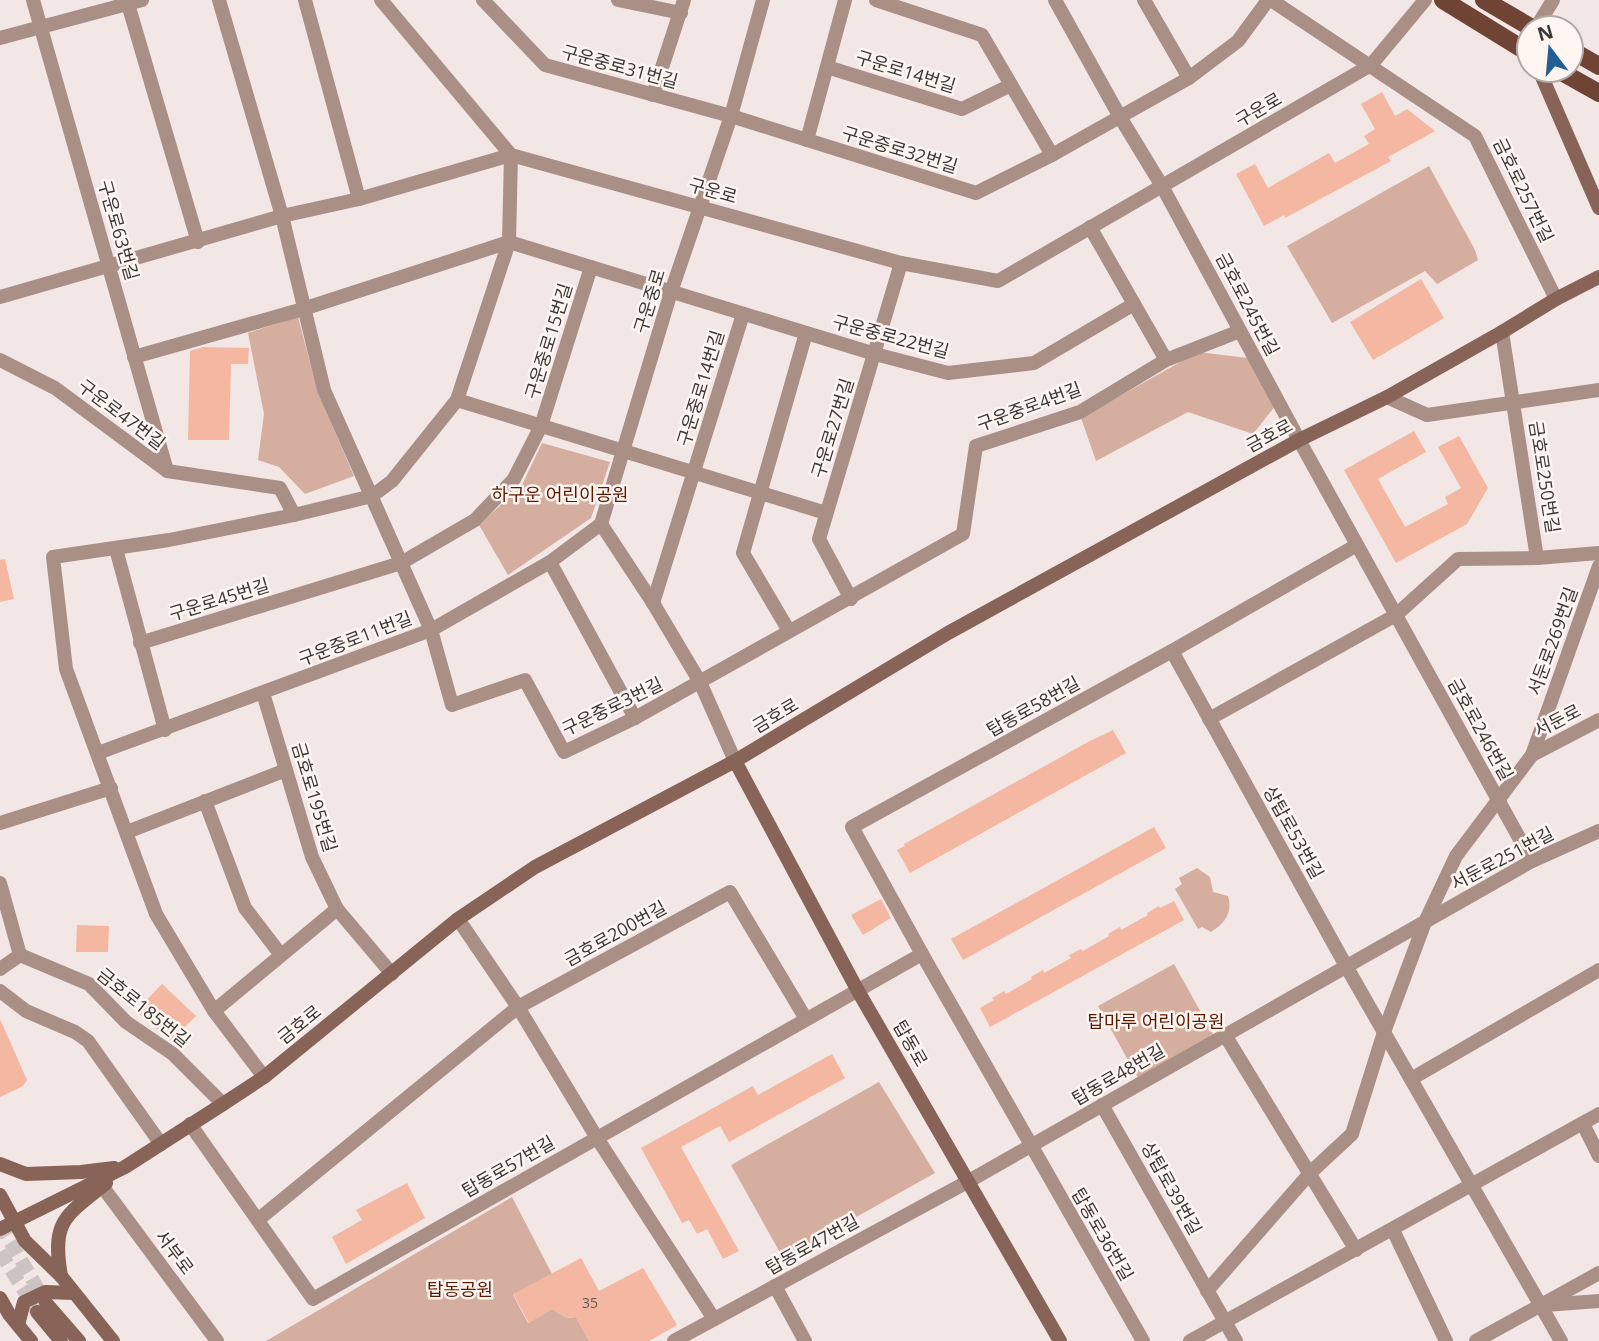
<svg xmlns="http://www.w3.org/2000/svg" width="1599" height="1341" viewBox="0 0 1599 1341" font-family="'Open Sans','Noto Sans KR',sans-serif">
  <rect width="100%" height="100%" fill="#f2e7e4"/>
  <g fill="#d5aea0">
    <polygon points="1429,166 1475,250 1478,260 1437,284 1425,271 1332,323 1287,246"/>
    <polygon points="298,317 318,393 354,476 305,494 279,467 258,460 264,414 248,333"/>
    <polygon points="1198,352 1248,358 1276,405 1253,434 1188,412 1096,461 1081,418"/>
    <polygon points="542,443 610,462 591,518 508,575 479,525 522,485"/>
    <path d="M1197,868L1210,877L1213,892L1228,896C1233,913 1225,923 1211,932L1202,927L1198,929L1175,889L1182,884L1179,878Z"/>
    <polygon points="1174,964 1214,1036 1138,1078 1098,1006"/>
    <polygon points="879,1082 935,1173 783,1258 731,1165"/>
    <polygon points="512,1197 552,1274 513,1295 528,1323 552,1309 567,1318 576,1317 589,1341 266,1341"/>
  </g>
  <g fill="#f4b7a2">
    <polygon points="1382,92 1395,116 1407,109 1435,131 1388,157 1391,161 1285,218 1284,215 1264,226 1236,174 1255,164 1268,188 1329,153 1335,163 1369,144 1364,136 1375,129 1361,104"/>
    <polygon points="1421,279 1444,318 1373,360 1350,322"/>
    <polygon points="203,347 249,348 248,364 231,364 229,440 188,440 190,351"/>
    <polygon points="1414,431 1426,452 1378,479 1405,527 1448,504 1445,497 1461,488 1438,447 1459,436 1488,488 1467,524 1396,563 1344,470"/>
    <polygon points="5,559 14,599 0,602 0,560"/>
    <polygon points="1113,730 1126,753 910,873 897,850 905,846 904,844 1088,742"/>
    <polygon points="1154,827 1166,848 963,960 951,939"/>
    <polygon points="881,899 891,918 863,935 851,915"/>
    <polygon points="1174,901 1184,920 990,1027 980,1008 994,1000 992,998 1004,991 1006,994 1032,979 1031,977 1043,970 1044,973 1071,958 1069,955 1081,949 1083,951 1109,936 1108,934 1120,927 1121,930 1148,915 1147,913 1159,906 1160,908"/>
    <polygon points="77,925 109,926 108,952 76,952"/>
    <polygon points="162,984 196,1016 171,1041 136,1011"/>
    <polygon points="0,1019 27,1080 23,1086 0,1097"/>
    <polygon points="832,1054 845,1078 729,1142 720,1126 681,1147 739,1251 723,1259 707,1229 697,1234 689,1220 682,1223 641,1148 753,1086 758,1095"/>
    <polygon points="407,1183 425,1218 346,1264 332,1237 362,1220 356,1210"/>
    <polygon points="581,1258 599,1291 643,1268 677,1325 649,1341 589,1341 576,1317 567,1318 552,1309 529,1323 513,1294"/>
  </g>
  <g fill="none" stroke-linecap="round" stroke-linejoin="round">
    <g stroke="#cdc4c1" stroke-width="14" stroke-dasharray="14 7" stroke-linecap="butt">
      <polyline points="0,1224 46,1303"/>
      <polyline points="0,1252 36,1310"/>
    </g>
    <g stroke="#a98f86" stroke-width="14">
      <polyline points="33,0 167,471"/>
      <polyline points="219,0 282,216 324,390 431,630 452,705 525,680 564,752 635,718 963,534 976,446 1080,412 1166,360 1240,331"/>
      <polyline points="305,0 359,199"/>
      <polyline points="381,0 511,155 901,263 998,281 1371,65 1425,0"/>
      <polyline points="483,0 545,65 731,116 976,193 1052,155 1189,78 1238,41 1268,0"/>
      <polyline points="618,0 681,13"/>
      <polyline points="876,0 982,35 1052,155"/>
      <polyline points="1055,0 1120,117 1162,186 1299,440 1532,861"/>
      <polyline points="1144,0 1189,78"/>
      <polyline points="1271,0 1475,136 1556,299"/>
      <polyline points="128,4 198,242"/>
      <polyline points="1536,28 1553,0"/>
      <polyline points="0,38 142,0"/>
      <polyline points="827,67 962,109 1011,85"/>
      <polyline points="653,95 684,0"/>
      <polyline points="807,140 845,0"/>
      <polyline points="1090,227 1166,360"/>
      <polyline points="0,297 282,216 359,199 511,155"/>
      <polyline points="1502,332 1537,558"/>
      <polyline points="134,357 303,309 509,242 875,354 948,373 1034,363 1134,304"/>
      <polyline points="0,360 55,388 167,471 280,488 294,515"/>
      <polyline points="1387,397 1427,415 1599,390"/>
      <polyline points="457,400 826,513"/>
      <polyline points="116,549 165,730"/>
      <polyline points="550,562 635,718"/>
      <polyline points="851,599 819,539 901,263"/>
      <polyline points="653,603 743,314"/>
      <polyline points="789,631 743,553 806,333"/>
      <polyline points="140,643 401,563 475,520 514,479 541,426 591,267"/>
      <polyline points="1172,651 1346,966 1561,1341"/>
      <polyline points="263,693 312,857 337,909 392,974"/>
      <polyline points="1209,719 1396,615 1458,559 1537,558 1599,553"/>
      <polyline points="98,753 431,630 550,562 601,524"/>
      <polyline points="1532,755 1599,720"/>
      <polyline points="735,761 700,682 653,603 601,524 671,292 731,116 763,0"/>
      <polyline points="205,801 245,908 281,955"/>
      <polyline points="0,823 111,788"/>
      <polyline points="127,832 286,770"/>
      <polyline points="0,883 20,955"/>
      <polyline points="458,919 518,1007 597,1138 714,1319"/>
      <polyline points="922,954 1143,1341"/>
      <polyline points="20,955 89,984 126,1022 173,1054 223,1104"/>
      <polyline points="0,969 20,955"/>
      <polyline points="0,991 26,1011 75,1032 88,1041 161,1144"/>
      <polyline points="214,1011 337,909"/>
      <polyline points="1225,1035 1356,1250"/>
      <polyline points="264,1077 214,1011 156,914 66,669 53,557 169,540 294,515 372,496 392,481 457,400 509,242 511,155"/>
      <polyline points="1411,1079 1599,970"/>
      <polyline points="1102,1105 1236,1341"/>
      <polyline points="190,1124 313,1299 922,954 852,827 1172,651 1357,545"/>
      <polyline points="1583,1124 1599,1156"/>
      <polyline points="102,1186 217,1341"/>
      <polyline points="259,1219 518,1007 730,892 806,1019"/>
      <polyline points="1393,1230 1446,1341"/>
      <polyline points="775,1286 805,1341"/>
      <polyline points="1207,1291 1311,1172 1352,1134 1384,1032 1425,922 1456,856 1532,755 1599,566"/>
      <polyline points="1545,1305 1599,1301"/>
      <polyline points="674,1341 969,1181 1532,861 1599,831"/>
      <polyline points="1190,1341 1599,1114"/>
      <polyline points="1476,1341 1599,1273"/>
    </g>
    <g stroke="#886357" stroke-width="14">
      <polyline points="1539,70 1599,208"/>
      <polyline points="735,761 858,991 1060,1341"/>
      <polyline points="0,1164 26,1174 81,1172 114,1168"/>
      <polyline points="0,1195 25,1241 61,1276 113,1341"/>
      <polyline points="0,1229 125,1167 223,1104 264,1077 458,919 535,867 735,761 948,633 1299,440 1387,397 1502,332 1556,299 1599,277"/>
      <path d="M61,1276C51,1220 66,1216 106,1183"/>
      <polyline points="0,1298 9,1314 31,1341"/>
      <polyline points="46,1303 79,1341"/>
      <polyline points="37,1312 61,1341"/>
      <polyline points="18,1325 24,1302 45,1292 73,1293"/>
    </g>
    <g stroke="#704435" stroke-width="18">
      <polyline points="1443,0 1529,53"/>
      <polyline points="1484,0 1532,28"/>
      <polyline points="1571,50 1599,66"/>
      <polyline points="1558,70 1599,93"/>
    </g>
  </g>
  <g text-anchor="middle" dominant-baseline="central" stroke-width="5" stroke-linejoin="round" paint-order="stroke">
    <g font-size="14" fill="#695750">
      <text x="590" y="1302">35</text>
    </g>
    <g font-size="18" fill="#3b3735" stroke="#fff5f1">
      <text transform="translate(620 66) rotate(15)">구운중로31번길</text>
      <text transform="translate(906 71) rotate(17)">구운로14번길</text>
      <text transform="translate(1258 109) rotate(-30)">구운로</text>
      <text transform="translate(900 149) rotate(17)">구운중로32번길</text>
      <text transform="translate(713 190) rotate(16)">구운로</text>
      <text transform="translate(1524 190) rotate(64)">금호로257번길</text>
      <text transform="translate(119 230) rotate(74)">구운로63번길</text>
      <text transform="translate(649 301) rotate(-73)">구운중로</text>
      <text transform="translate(1248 304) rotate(62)">금호로245번길</text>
      <text transform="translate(891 336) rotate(15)">구운중로22번길</text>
      <text transform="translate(548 341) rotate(-73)">구운중로15번길</text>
      <text transform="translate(700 388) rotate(-73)">구운중로14번길</text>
      <text transform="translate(1029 406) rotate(-20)">구운중로4번길</text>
      <text transform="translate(122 414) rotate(37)">구운로47번길</text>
      <text transform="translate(832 428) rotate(-73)">구운로27번길</text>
      <text transform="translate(1269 435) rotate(-28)">금호로</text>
      <text transform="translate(1545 477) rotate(81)">금호로250번길</text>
      <text transform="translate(219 599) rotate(-17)">구운로45번길</text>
      <text transform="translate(355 638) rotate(-21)">구운중로11번길</text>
      <text transform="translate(1552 641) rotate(-70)">서둔로269번길</text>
      <text transform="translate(612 706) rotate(-26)">구운중로3번길</text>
      <text transform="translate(1033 706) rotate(-29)">탑동로58번길</text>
      <text transform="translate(775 715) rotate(-31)">금호로</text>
      <text transform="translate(1557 720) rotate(-27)">서둔로</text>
      <text transform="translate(1481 729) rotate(61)">금호로246번길</text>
      <text transform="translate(315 797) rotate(73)">금호로195번길</text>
      <text transform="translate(1294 832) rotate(61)">상탑로53번길</text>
      <text transform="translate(1502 858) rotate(-28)">서둔로251번길</text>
      <text transform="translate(615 933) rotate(-29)">금호로200번길</text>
      <text transform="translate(144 1007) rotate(39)">금호로185번길</text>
      <text transform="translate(299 1024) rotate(-39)">금호로</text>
      <text transform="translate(911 1043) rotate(60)">탑동로</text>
      <text transform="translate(1118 1074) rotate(-30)">탑동로48번길</text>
      <text transform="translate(508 1166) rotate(-30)">탑동로57번길</text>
      <text transform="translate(1172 1188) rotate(61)">상탑로39번길</text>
      <text transform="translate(1103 1234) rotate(60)">탑동로36번길</text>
      <text transform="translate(812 1244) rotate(-29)">탑동로47번길</text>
      <text transform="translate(175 1252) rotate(53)">서부로</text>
    </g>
    <g font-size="18" fill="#5e1800" stroke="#fff5f1">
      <text x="560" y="494">하구운 어린이공원</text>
      <text x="1156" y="1021">탑마루 어린이공원</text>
      <text x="460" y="1289">탑동공원</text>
    </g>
  </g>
  <g transform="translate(1550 49) rotate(344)"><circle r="33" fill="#fff5f1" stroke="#b1a9a6" stroke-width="2"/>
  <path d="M0-5L12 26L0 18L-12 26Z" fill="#235f96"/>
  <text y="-10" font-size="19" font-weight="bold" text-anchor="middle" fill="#3b3735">N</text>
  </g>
</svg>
